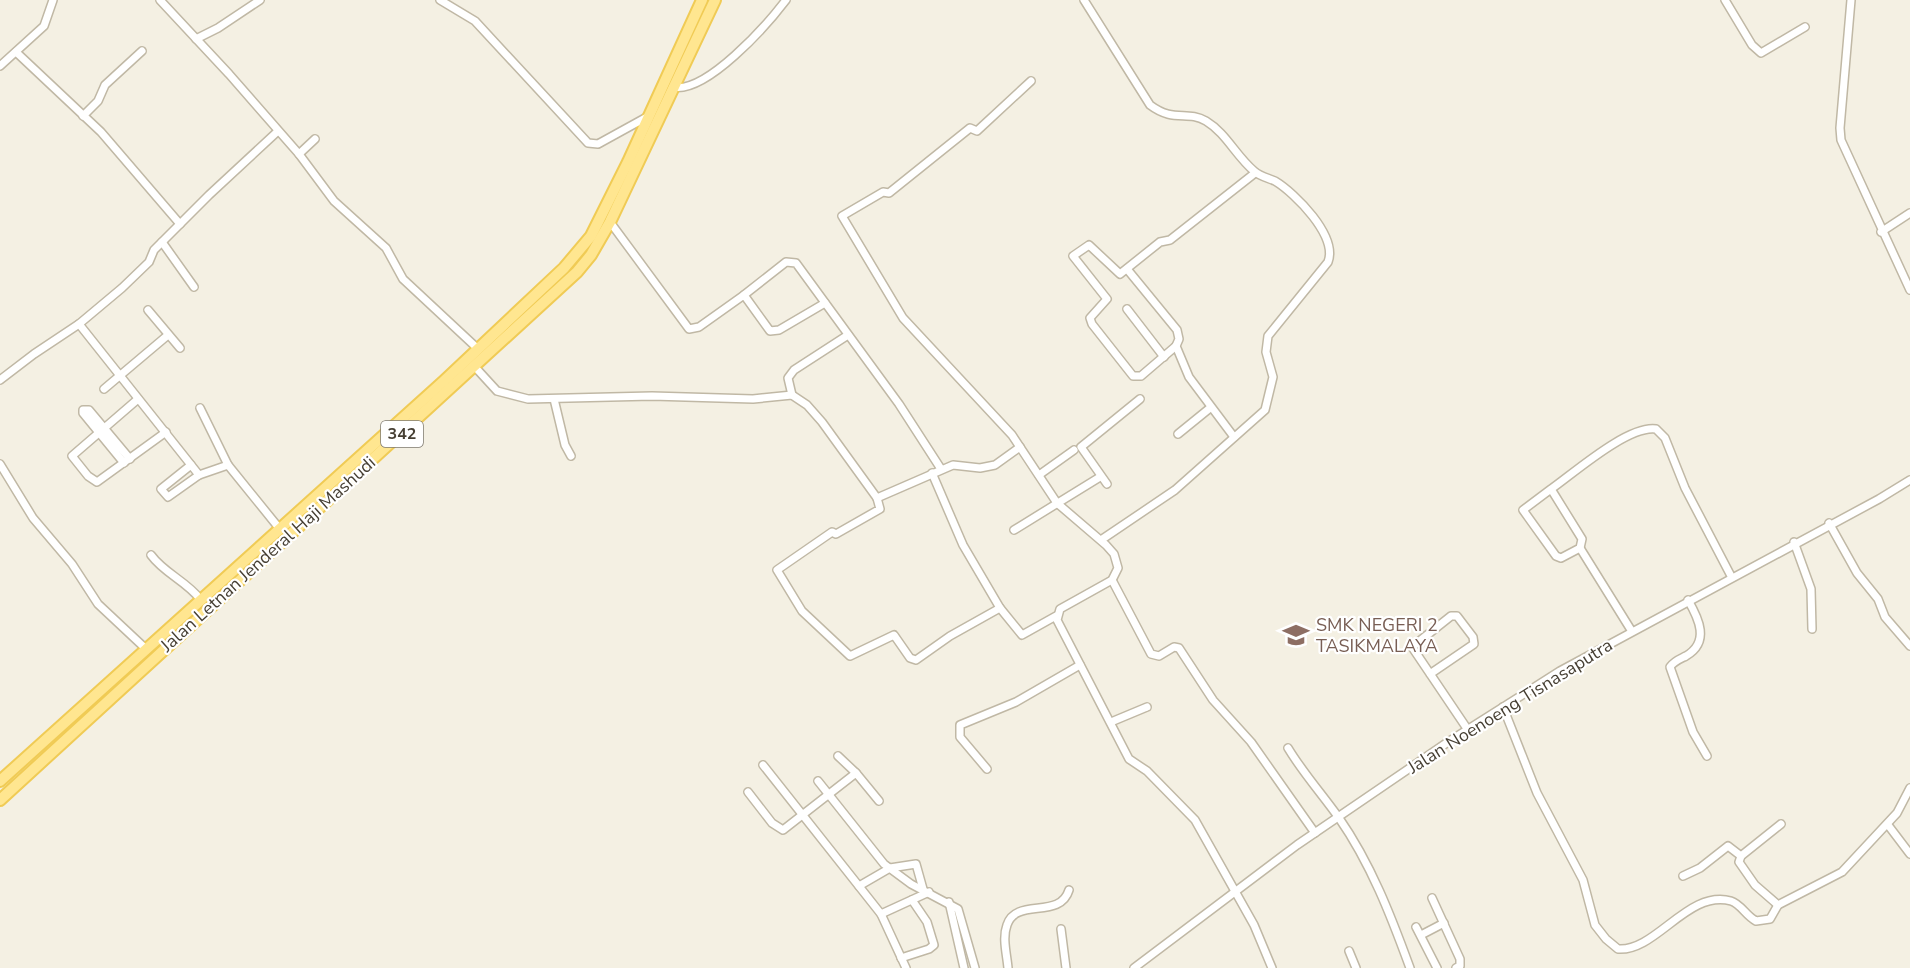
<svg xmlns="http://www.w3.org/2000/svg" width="1910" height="968" viewBox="0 0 1910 968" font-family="'Nunito Sans',sans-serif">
  <rect width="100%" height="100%" fill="#f4f0e3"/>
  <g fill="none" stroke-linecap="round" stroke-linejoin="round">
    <g stroke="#c0b8a5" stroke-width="10">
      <g id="minor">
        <polyline points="160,0 229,74 299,154 334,201 386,248 403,279 477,348"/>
        <polyline points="440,0 475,21 588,143 598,144 647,117"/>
        <path d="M1084,0L1150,105C1174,123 1187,110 1206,121C1226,133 1236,156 1254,171C1259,176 1268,178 1275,181C1295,193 1338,236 1328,262L1268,336L1266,352L1273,377L1265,410L1175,490L1101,540"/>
        <polyline points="1725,0 1752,45 1761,53 1805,27"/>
        <polyline points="1851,0 1840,128 1841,140 1910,290"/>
        <polyline points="196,39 218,28 260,0"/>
        <polyline points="16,52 101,132 180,224"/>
        <polyline points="0,66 44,26 53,0"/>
        <polyline points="1031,81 977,131 970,128 889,193 883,192 842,216 903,318 1012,435 1057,503 1106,545 1114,554 1118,568 1112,580 1060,609 1057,620 1129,759 1147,771 1195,820 1254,925 1272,968"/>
        <path d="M673,87C706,94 767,25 786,0"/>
        <polyline points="83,116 98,101 105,85 142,51"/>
        <polyline points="299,154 315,139"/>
        <polyline points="610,222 689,329 699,327 744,295 770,331 779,330 825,303"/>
        <polyline points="1881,232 1910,213"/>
        <polyline points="162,242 194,287"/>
        <polyline points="1127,269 1177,330 1179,339 1176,346 1189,377 1234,437"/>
        <polyline points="744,295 786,262 796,263 899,404 941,469"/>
        <polyline points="1127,309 1164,357"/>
        <polyline points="148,310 180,348"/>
        <polyline points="79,324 199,475"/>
        <polyline points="1176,346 1141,376 1133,376 1092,324 1090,318 1107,299 1073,256 1089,245 1120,274 1160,242 1170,240 1255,173"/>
        <polyline points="475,367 497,391 528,399 652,396 753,399 792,395 807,405 822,422 877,498 953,465 980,468 995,465 1020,447"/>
        <polyline points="0,380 34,354 79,324 122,288 149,262 154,250 209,195 278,131"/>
        <polyline points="104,389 168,335"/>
        <polyline points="792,395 788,378 794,370 848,335"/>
        <polyline points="138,399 72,456 88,476 97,482 166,432"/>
        <polyline points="554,399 565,445 571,456"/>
        <polyline points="200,408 228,465"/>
        <polyline points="1178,434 1210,408"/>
        <polyline points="124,463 83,413 83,410 89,410 130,459"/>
        <polyline points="0,464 33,518 72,564 98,604 146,649"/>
        <polyline points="191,465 161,489 168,497 199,475 228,465 279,528"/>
        <polyline points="932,473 963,545 1000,608"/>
        <polyline points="1039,475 1074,450"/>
        <polyline points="1107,484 1081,447 1140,399"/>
        <path d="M1551,489L1523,510L1556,556L1561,558L1580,548L1582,539L1551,489C1574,473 1628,425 1656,429L1665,438L1685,488L1731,576"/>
        <polyline points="877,498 880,509 836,534 832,532 777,570 802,611 850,656 894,635 910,658 916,660 950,636 1000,608 1022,635 1056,616"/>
        <polyline points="1829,523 1857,573 1878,599 1885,617 1910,646"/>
        <polyline points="1014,530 1100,477"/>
        <polyline points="1794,542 1811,589 1812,629"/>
        <polyline points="1580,548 1631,630"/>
        <path d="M151,555C164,573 186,581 200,599"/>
        <polyline points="1112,580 1151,654 1159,656 1174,647 1179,648 1213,700 1251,742 1315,833"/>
        <path d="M1688,600C1699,619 1710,642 1686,656C1680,659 1674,661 1670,667L1693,732L1707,756"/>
        <polyline points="1430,674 1474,644 1473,637 1457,616 1451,616 1412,647 1468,730"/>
        <path d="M1503,707L1537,793L1583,880L1595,925L1606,939L1618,949C1656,952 1688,889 1731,901C1741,904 1746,916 1756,921L1770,919L1778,905L1842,872L1897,813L1910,788"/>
        <polyline points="1111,722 1147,707"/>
        <path d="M1288,748C1303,773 1322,794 1339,818C1371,864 1391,916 1410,968"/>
        <polyline points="838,756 856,773"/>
        <polyline points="763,765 881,914 906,968"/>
        <polyline points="987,769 960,737 960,725 1016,702 1080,665"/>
        <polyline points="818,781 884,864 911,884 958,909 975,968"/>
        <polyline points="748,792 772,823 783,830 856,773 879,801"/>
        <polyline points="1888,825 1910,854"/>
        <polyline points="1683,876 1700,868 1728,846 1741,856"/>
        <polyline points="859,886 890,868 916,864 923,889"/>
        <polyline points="1432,898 1460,959 1460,966 1456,968"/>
        <polyline points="949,902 964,968"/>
        <polyline points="1778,905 1755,885 1739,862 1741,856 1781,824"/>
        <polyline points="881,914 929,892"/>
        <polyline points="1416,927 1437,968"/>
        <polyline points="1061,929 1066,968"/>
        <polyline points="1421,935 1444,923"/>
        <polyline points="1349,951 1356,968"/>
        <polyline points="901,958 929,949 934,945 927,922 912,900"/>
        <path d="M1008,968C1007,955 1002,938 1007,925C1016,897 1060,920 1069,890"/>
        <polyline points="1134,968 1297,845 1448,742 1560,671 1879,499 1910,480"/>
      </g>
    </g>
    <g stroke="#f0cb55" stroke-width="14">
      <g id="primary">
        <polyline points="0,781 444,381 564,268 591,236 628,162 702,0"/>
        <polyline points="0,800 577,272 591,255 610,222 715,0"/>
      </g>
    </g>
    <use href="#minor" stroke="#fff" stroke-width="7"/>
    <use href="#primary" stroke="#ffe690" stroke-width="10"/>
  </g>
  <defs>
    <g id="school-bare" transform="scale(2.07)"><path d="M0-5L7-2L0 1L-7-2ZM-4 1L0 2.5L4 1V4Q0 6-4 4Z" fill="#8d6e63" stroke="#fff" stroke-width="2.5" paint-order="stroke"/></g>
  </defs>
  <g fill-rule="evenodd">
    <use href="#school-bare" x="1296" y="635"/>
  </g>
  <g text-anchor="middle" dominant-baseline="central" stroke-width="4.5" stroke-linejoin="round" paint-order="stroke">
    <rect fill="#fff" stroke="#7e7970" stroke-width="1.5" x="381" y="421" width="42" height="26" rx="4.5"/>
    <g font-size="16" font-weight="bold" fill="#463f33">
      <text x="402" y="434">342</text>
    </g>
    <g font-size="18" fill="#463f33" stroke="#fff">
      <text transform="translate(268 554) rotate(-42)">Jalan Letnan Jenderal Haji Mashudi</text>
      <text transform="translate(1510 706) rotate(-32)">Jalan Noenoeng Tisnasaputra</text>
    </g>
    <g font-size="18" fill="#785e54" stroke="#fff" text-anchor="start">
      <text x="1316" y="625">SMK NEGERI 2<tspan x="1316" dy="21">TASIKMALAYA</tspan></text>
    </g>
  </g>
</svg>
